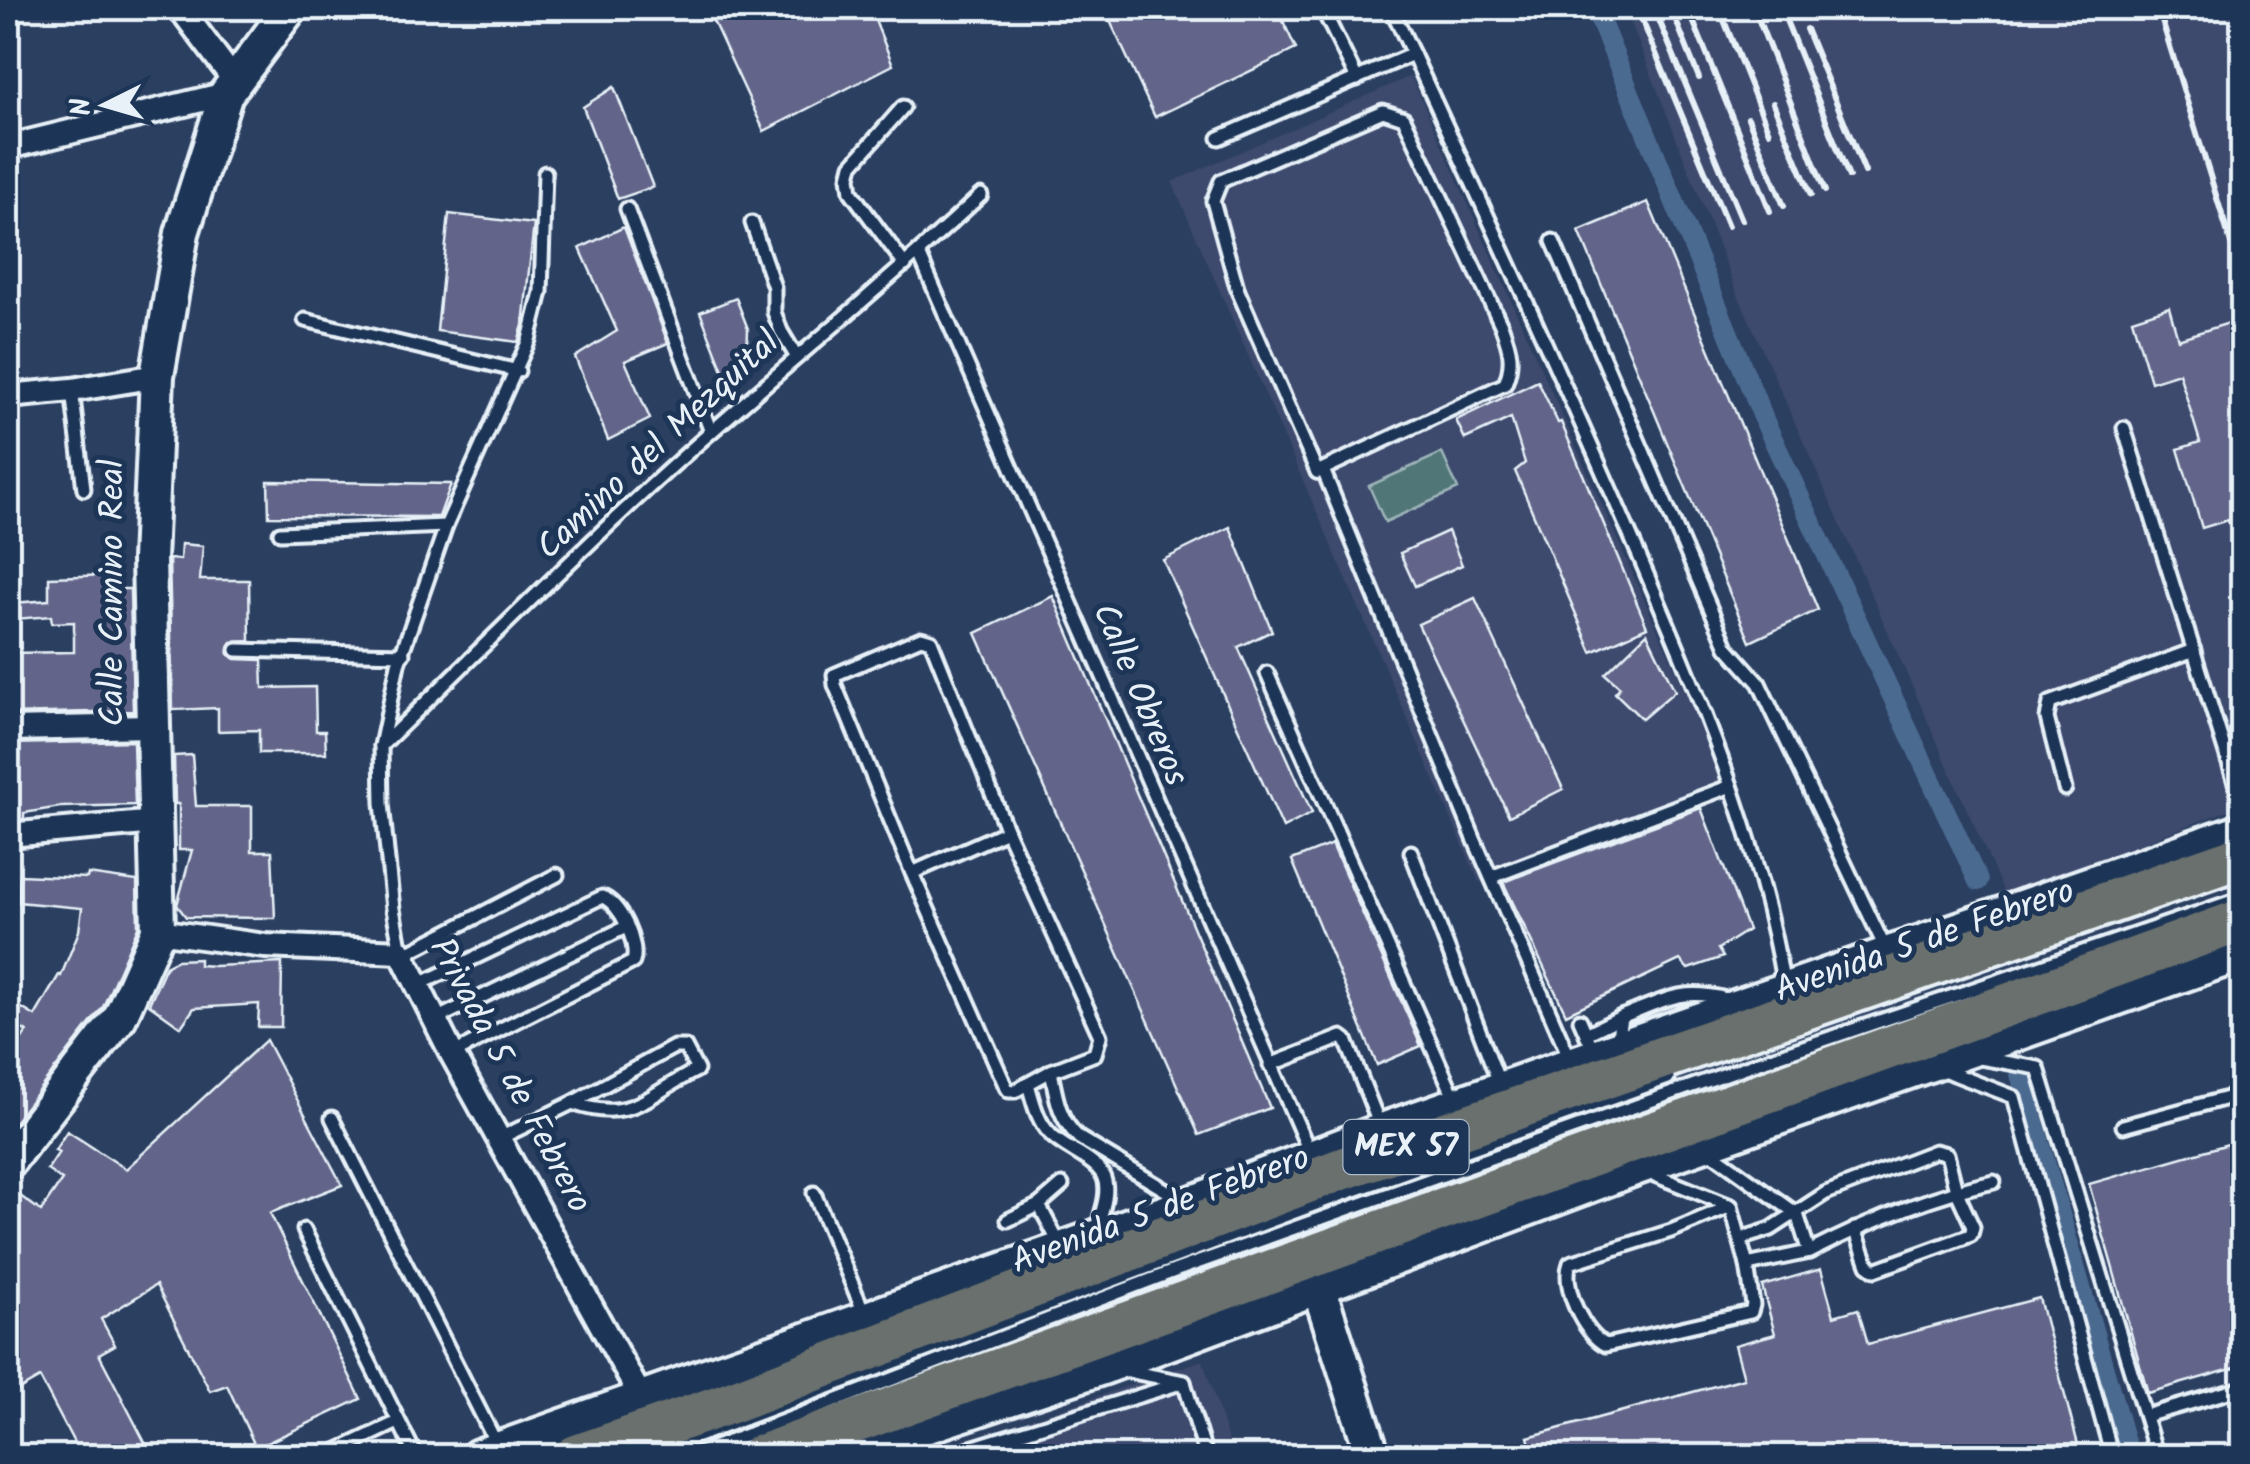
<svg xmlns="http://www.w3.org/2000/svg" width="2250" height="1464" viewBox="0 0 2250 1464" font-family="Kalam,sans-serif">
  <rect width="100%" height="100%" fill="#2b3f61"/>
  <filter id="ink" filterUnits="userSpaceOnUse"><feTurbulence type="fractalNoise" baseFrequency=".01" numOctaves="2"/><feDisplacementMap in="SourceGraphic" scale="20" xChannelSelector="R" yChannelSelector="G"/><feConvolveMatrix kernelMatrix="1 2 1 2 8 2 1 2 1" color-interpolation-filters="sRGB"/></filter>
  <g filter="url(#ink)">
    <g fill="#3c4a6d">
      <polygon points="1625,8 2242,8 2242,805 2005,895 1738,295"/>
      <polygon points="1411,76 1725,781 1479,882 1172,182"/>
      <polygon points="1203,1360 1233,1456 923,1456"/>
    </g>
    <polygon fill="#517678" stroke="#9cb4b8" stroke-width="2.5" points="1442,453 1458,489 1385,522 1369,486"/>
    <g fill="none" stroke-linecap="round" stroke-linejoin="round">
      <g stroke="#4b6a90" stroke-width="20">
        <polyline points="1595,8 1765,422 1978,881"/>
        <polyline points="2020,1074 2129,1456"/>
      </g>
    </g>
    <g fill="#626589" stroke="#e8f1f8" stroke-width="2.5">
      <polygon points="707,8 870,8 893,65 764,131"/>
      <polygon points="1104,8 1277,8 1296,49 1155,117"/>
      <polygon points="614,87 653,187 618,199 583,107"/>
      <polygon points="1648,202 1818,610 1750,642 1579,231"/>
      <polygon points="449,214 534,224 523,325 518,342 437,331"/>
      <polygon points="624,227 668,343 625,361 650,419 608,440 575,357 617,331 580,248"/>
      <polygon points="736,298 748,329 747,358 730,388 700,312"/>
      <polygon points="2169,307 2178,339 2242,319 2242,554 2239,554 2228,520 2202,528 2178,449 2200,442 2179,373 2151,382 2132,319"/>
      <polygon points="1538,381 1558,423 1561,422 1647,627 1592,652 1515,471 1525,463 1511,418 1465,439 1456,420"/>
      <polygon points="268,481 451,484 439,517 269,516"/>
      <polygon points="1230,527 1272,631 1238,647 1312,813 1283,828 1163,560"/>
      <polygon points="1448,531 1462,565 1415,586 1400,553"/>
      <polygon points="181,544 203,546 200,580 249,580 250,641 232,642 228,654 236,659 262,660 263,688 315,687 316,731 325,731 326,753 259,753 259,730 218,731 218,708 173,710 169,559 180,560"/>
      <polygon points="114,575 114,589 130,589 133,711 8,714 8,653 74,652 74,622 52,623 51,616 15,619 14,603 49,600 49,577"/>
      <polygon points="1053,596 1270,1108 1199,1135 976,633"/>
      <polygon points="1475,598 1563,789 1509,816 1418,624"/>
      <polygon points="1647,633 1675,691 1642,719 1615,693 1620,687 1605,674"/>
      <polygon points="133,741 135,805 60,807 24,813 24,819 8,820 8,744"/>
      <polygon points="192,755 196,806 252,806 252,851 272,851 275,918 186,917 177,905 192,850 179,850 179,804 175,804 174,756"/>
      <polygon points="1701,808 1748,930 1718,949 1723,957 1688,969 1680,960 1566,1014 1503,882"/>
      <polygon points="1332,844 1421,1046 1377,1065 1292,860"/>
      <polygon points="88,874 137,881 138,927 103,1007 8,1130 8,1060 27,1032 8,1021 8,1000 35,1016 59,975 61,976 79,931 82,908 18,902 20,875 87,878"/>
      <polygon points="199,959 199,965 214,966 282,963 281,1027 258,1027 259,1004 194,1008 181,1027 149,1004 166,966 177,960"/>
      <polygon points="266,1040 342,1185 270,1213 361,1399 256,1448 227,1385 210,1391 156,1285 101,1319 115,1345 99,1354 152,1456 81,1456 40,1378 8,1396 8,1205 16,1193 41,1211 62,1180 47,1170 59,1152 55,1150 67,1131 126,1169"/>
      <polygon points="2242,1140 2242,1366 2148,1393 2089,1184"/>
      <polygon points="1821,1269 1834,1316 1858,1309 1868,1344 2039,1298 2081,1456 1533,1456 1528,1437 1744,1378 1735,1345 1775,1334 1762,1286"/>
    </g>
    <g fill="none" stroke-linecap="round" stroke-linejoin="round">
      <g stroke="#e8f1f8" stroke-width="19">
        <g id="lane">
          <polyline points="1391,8 1413,54"/>
          <polyline points="1324,12 1357,79"/>
          <polyline points="903,107 852,165 849,177 851,192 905,265"/>
          <path d="M1383,111L1404,118L1502,327C1510,349 1514,362 1505,384L1317,472L1238,291L1213,201L1221,181Z"/>
          <path d="M1219,138L1413,54C1489,219 1565,384 1637,551C1697,691 1759,835 1784,987"/>
          <polyline points="627,209 711,432"/>
          <polyline points="752,223 774,287 774,312 781,331 796,356"/>
          <polyline points="1553,241 1727,647 1759,683 1887,952"/>
          <polyline points="919,254 1310,1153"/>
          <polyline points="305,320 518,371"/>
          <polyline points="72,390 84,489"/>
          <polyline points="2124,428 2242,805"/>
          <polyline points="1317,472 1324,472 1475,841 1571,1061"/>
          <polyline points="280,533 446,526"/>
          <polygon points="921,638 931,641 1007,831 1100,1036 1095,1054 1051,1071 1015,1091 1009,1091 1006,1087 912,873 835,685 834,675"/>
          <polyline points="237,650 403,654"/>
          <polyline points="1267,673 1456,1101"/>
          <path d="M381,746C472,658 562,567 655,482C762,384 876,294 981,195"/>
          <polyline points="2225,749 2242,743"/>
          <polyline points="2065,789 2047,718 2050,703 2194,650"/>
          <polyline points="1411,852 1500,1085"/>
          <polyline points="912,873 1007,831"/>
          <polyline points="1491,877 1731,786"/>
          <polyline points="401,952 393,909 382,803 381,746 398,664 446,526 529,340 541,292 545,173"/>
          <polyline points="403,955 557,875"/>
          <path d="M418,985L602,897C620,902 639,944 633,962L452,1054"/>
          <polyline points="434,1020 626,927"/>
          <polyline points="1580,1020 1594,1052"/>
          <polyline points="1586,1034 1621,1017"/>
          <path d="M1617,1043L1621,1017C1662,1001 1681,987 1726,999"/>
          <polyline points="1980,1058 2038,1068 2157,1456"/>
          <polyline points="1270,1065 1342,1037 1346,1040 1380,1126"/>
          <polyline points="1941,1069 2014,1097 2112,1456"/>
          <path d="M1051,1071C1056,1098 1059,1119 1079,1138L1182,1200"/>
          <path d="M1028,1084C1033,1101 1037,1121 1050,1134C1063,1149 1097,1159 1104,1178C1110,1194 1100,1216 1096,1232"/>
          <polyline points="332,1118 497,1445"/>
          <polyline points="2123,1126 2242,1094"/>
          <path d="M500,1138L572,1103L674,1047H685L697,1070C646,1095 633,1124 572,1103"/>
          <path d="M1708,1150L1797,1214L1809,1252L1747,1265L1753,1305L1751,1312L1606,1345C1584,1335 1561,1286 1570,1263L1671,1231L1731,1206"/>
          <polyline points="1647,1172 1731,1206"/>
          <polyline points="814,1193 865,1315"/>
          <polyline points="1039,1205 1060,1245"/>
          <polyline points="1731,1206 1747,1265"/>
          <polyline points="1008,1220 1039,1205 1062,1185"/>
          <polyline points="304,1230 416,1456"/>
          <polyline points="1740,1239 1771,1229 1826,1193 1935,1151 1947,1154 1956,1190 1973,1227 1971,1235 1875,1270 1868,1265 1855,1229"/>
          <path d="M1809,1252C1868,1222 1930,1195 1994,1182"/>
          <polyline points="1122,1370 1184,1382 1206,1456"/>
          <polyline points="2145,1416 2242,1388"/>
          <polyline points="326,1456 398,1422"/>
          <polyline points="645,1456 1332,1198 1668,1078"/>
          <polyline points="692,1456 1177,1270 1765,1060 2242,898"/>
          <polyline points="945,1456 1184,1382"/>
        </g>
      </g>
      <g stroke="#e8f1f8" stroke-width="30">
        <g id="street">
          <polyline points="180,8 234,80"/>
          <polyline points="8,147 226,94"/>
          <polyline points="8,396 72,390 157,376"/>
          <polyline points="8,729 152,726"/>
          <polyline points="8,835 157,822"/>
          <polyline points="158,931 265,946 401,952 452,1054 642,1399"/>
        </g>
      </g>
      <g stroke="#e8f1f8" stroke-width="40">
        <g id="secondary">
          <polyline points="8,1162 120,1017 158,931 149,560 157,376 182,233 226,94 290,8"/>
          <polyline points="1319,1289 1373,1456"/>
          <polyline points="478,1456 1188,1204 1382,1130 2242,830"/>
          <polyline points="838,1456 1105,1367 1637,1168 2242,954"/>
        </g>
      </g>
      <g stroke="#e8f1f8" stroke-width="50">
        <g id="highway">
          <polyline points="576,1456 723,1405 1339,1170 2242,856"/>
          <polyline points="761,1456 2242,920"/>
        </g>
      </g>
      <use href="#lane" stroke="#1d3557" stroke-width="11"/>
      <use href="#street" stroke="#1d3557" stroke-width="22"/>
      <use href="#secondary" stroke="#1d3557" stroke-width="32"/>
      <use href="#highway" stroke="#6a706d" stroke-width="42"/>
      <g stroke="#e8f1f8" stroke-width="6">
        <polyline points="1637,8 1728,226"/>
        <polyline points="1654,8 1742,220"/>
        <polyline points="1671,8 1699,78"/>
        <polyline points="1688,8 1770,211"/>
        <polyline points="1719,8 1769,132"/>
        <polyline points="1754,8 1825,191"/>
        <polyline points="1781,8 1849,177"/>
        <polyline points="2158,8 2242,279"/>
        <polyline points="1806,29 1865,172"/>
        <polyline points="1773,103 1811,195"/>
        <polyline points="1748,118 1784,206"/>
      </g>
    </g>
  </g>
  <g text-anchor="middle" dominant-baseline="central" stroke-width="10" stroke-linejoin="round" paint-order="stroke">
    <rect fill="#1d3557" stroke="#abb9c8" stroke-width="2.5" x="1343.5" y="1120" width="125" height="54" rx="8"/>
    <g font-size="32" font-weight="bold" fill="#e8f1f8">
      <text x="1406" y="1147">MEX 57</text>
    </g>
    <g font-size="35" fill="#e8f1f8" stroke="#1d3557">
      <text transform="translate(659 446) rotate(-43)">Camino del Mezquital</text>
      <text transform="translate(114 593) rotate(-90)">Calle Camino Real</text>
      <text transform="translate(1139 695) rotate(67)">Calle Obreros</text>
      <text transform="translate(1925 942) rotate(-19)">Avenida 5 de Febrero</text>
      <text transform="translate(509 1076) rotate(62)">Privada 5 de Febrero</text>
      <text transform="translate(1161 1211) rotate(-20)">Avenida 5 de Febrero</text>
    </g>
  </g>
  <rect width="2250" height="1464" fill="none" stroke="#1d3557" stroke-width="40"/>
  <rect x="20" y="20" width="2210" height="1424" fill="none" stroke="#e8f1f8" stroke-width="4" filter="url(#ink)"/>
  <g transform="translate(105 105) rotate(265)" stroke="#1d3557" stroke-width="8" paint-order="stroke">
  <path d="M0-8L18 38L0 25L-18 38Z" fill="#e8f1f8"/>
  <text y="-15" font-size="28" font-weight="bold" text-anchor="middle" fill="#e8f1f8">N</text>
  </g>
</svg>
